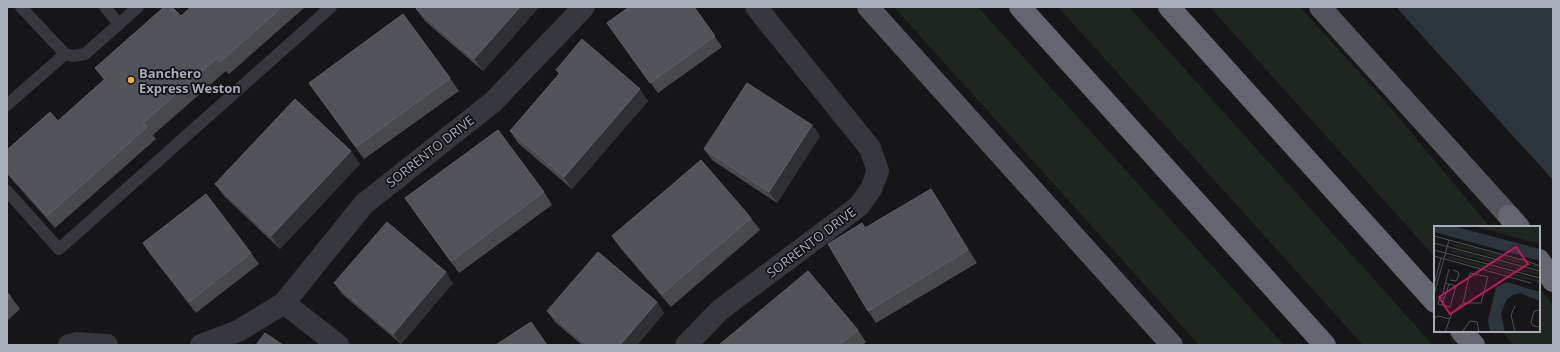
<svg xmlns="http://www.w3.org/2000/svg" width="1560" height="352" viewBox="0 0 1560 352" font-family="'Open Sans',sans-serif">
  <rect width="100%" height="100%" fill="#161618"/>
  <g fill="#1e261f">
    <polygon points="894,7 978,7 1284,345 1199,345"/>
    <polygon points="1058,7 1129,7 1433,345 1363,345"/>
    <polygon points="1210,7 1300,7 1386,102 1490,227 1435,227 1435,257"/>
    <polygon points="1539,287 1553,305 1553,345 1514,345 1501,331 1539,331"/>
  </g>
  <polygon fill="#2c353c" points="1396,7 1553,7 1553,180"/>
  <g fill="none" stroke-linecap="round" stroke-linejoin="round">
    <g stroke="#37383d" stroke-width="12">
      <polyline points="21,7 65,54"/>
      <polyline points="105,7 119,24"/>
      <polyline points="7,105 65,54 73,56 85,54 138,7"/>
      <polyline points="7,191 59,249 331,7"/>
    </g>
    <g stroke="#37383d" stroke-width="22">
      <polyline points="284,303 338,345"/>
      <polyline points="69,345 76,343 107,345"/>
      <polyline points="201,345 238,331 284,303 364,204 493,102 584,7"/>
      <polyline points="686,345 720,310 859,206 871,189 878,171 870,148 756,7"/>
    </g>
    <g stroke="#53555c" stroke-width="22">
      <polyline points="868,7 1172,345"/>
      <polyline points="1320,7 1519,227"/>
    </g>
    <g stroke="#63666e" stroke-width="22">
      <polyline points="1020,7 1325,345"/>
      <polyline points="1169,7 1435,302"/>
      <polyline points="1509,216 1517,227"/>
      <polyline points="1539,260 1553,281"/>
      <polyline points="1461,331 1474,345"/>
    </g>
  </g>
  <g fill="#47494d">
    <polygon points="191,7 305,7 229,74 226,71 153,135 156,139 55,228 7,174 7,150 58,121 104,80 95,68 181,16"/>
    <polygon points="539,7 483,71 425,21 416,9"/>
    <polygon points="694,7 722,47 658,93 607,23"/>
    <polygon points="556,70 648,101 572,189 519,144 510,131 559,74"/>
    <polygon points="450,78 459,91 364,159 309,83"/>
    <polygon points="812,125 820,136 777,203 712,160 704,149"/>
    <polygon points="360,164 280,249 224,196 215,184"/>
    <polygon points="931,189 939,201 977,263 876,323 868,311 866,228"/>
    <polygon points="544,192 552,205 459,273 413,210"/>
    <polygon points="751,218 760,230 671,307 621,249 612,236"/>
    <polygon points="143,243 251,253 259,264 196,313 150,254"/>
    <polygon points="334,283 453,283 401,344 342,294"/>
    <polygon points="7,292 11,297 20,309 7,321"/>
    <polygon points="657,302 664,313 637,345 582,345 555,322 547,311"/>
    <polygon points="858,330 866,342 863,345 719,345"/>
  </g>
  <g fill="#2f3033">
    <polygon points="520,7 539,7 483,71 474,59"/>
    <polygon points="640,89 648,101 572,189 564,177"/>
    <polygon points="812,125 820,136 777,203 769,192"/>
    <polygon points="351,151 360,164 280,249 271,236"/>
    <polygon points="931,189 939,201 977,263 968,250"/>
    <polygon points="446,272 453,283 401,344 393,334"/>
    <polygon points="657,302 664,313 637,345 620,345"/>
  </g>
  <g fill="#525359" stroke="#5f6168">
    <polygon points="164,7 172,7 181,16 191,7 282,7 220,62 217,58 143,123 147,127 47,216 7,171 7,150 50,112 58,121 105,79 95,68"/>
    <polygon points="418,7 520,7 474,59 416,9"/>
    <polygon points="629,7 694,7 715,36 650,83 607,23"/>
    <polygon points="403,14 450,78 356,147 309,83"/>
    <polygon points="582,39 640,89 564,177 510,131 560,73 556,70"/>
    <polygon points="747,83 812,125 769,192 704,149"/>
    <polygon points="295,99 351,151 271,236 215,184"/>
    <polygon points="498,130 544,192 451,261 405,198"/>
    <polygon points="701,160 751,218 662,294 612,236"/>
    <polygon points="931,189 968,250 868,311 828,244 862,223 865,228"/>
    <polygon points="206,194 251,253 189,302 143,243"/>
    <polygon points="387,222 446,272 393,334 334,283"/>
    <polygon points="598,252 657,302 620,345 587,345 547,311"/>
    <polygon points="808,271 858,330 839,345 719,345"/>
    <polygon points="7,292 11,297 7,301"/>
    <polygon points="531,322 547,345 496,345"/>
    <polygon points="265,333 283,345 256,345"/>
  </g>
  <circle fill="#f2b134" stroke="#111113" stroke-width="1.5" cx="131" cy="80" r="4"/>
  <g text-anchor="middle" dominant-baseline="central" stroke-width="3.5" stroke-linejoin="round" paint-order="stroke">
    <g font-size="13" font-weight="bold" fill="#a8adb8" stroke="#111113" text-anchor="start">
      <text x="139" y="73">Banchero<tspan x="139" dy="15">Express Weston</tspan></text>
    </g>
    <g font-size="13" fill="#a8adb8" stroke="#111113">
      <text transform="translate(430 151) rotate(-38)">SORRENTO DRIVE</text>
      <text transform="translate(811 242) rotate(-37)">SORRENTO DRIVE</text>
    </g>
  </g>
  <g transform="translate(1434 226)">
    <rect width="106" height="106" fill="#161618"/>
    <path d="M38,0H106V18ZM16,16L77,31L106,41V43L19,20ZM18,23L106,47V50L17,26ZM12,29L13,32L16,30L106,54V57L12,32Z" fill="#1e261f"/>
    <path d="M0,0H19L106,23V35L0,6ZM73,56L106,66V75L86,67L79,69L73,73L67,87L71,106H56L54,94L62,61Z" fill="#2c353c"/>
    <path fill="none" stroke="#505258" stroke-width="1" d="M0,10L89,34M0,17L106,45M0,24L106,52M0,30L97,57M87,33L106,40M16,54L22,55L25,49L24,46L19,44M0,59L7,32M9,67L15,43M0,69L15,14M10,72L6,71L4,78L16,81L22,60L11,57M8,79L15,58M81,80L77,89L81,106M106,84L100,85L97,96L99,100L106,101M0,92L4,90L16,93M11,106L18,87L29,77L36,47L54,51L47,77H29M28,106L36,95L43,96L45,106"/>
    <path fill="#c2185b" fill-opacity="0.15" stroke="#c2185b" stroke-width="2" d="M82,21L94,38L16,88L5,71Z"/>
    <rect width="106" height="106" fill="none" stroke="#a8adb8" stroke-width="2"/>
  </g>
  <rect width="1560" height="352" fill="none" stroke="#a8adb8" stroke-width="16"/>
</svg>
